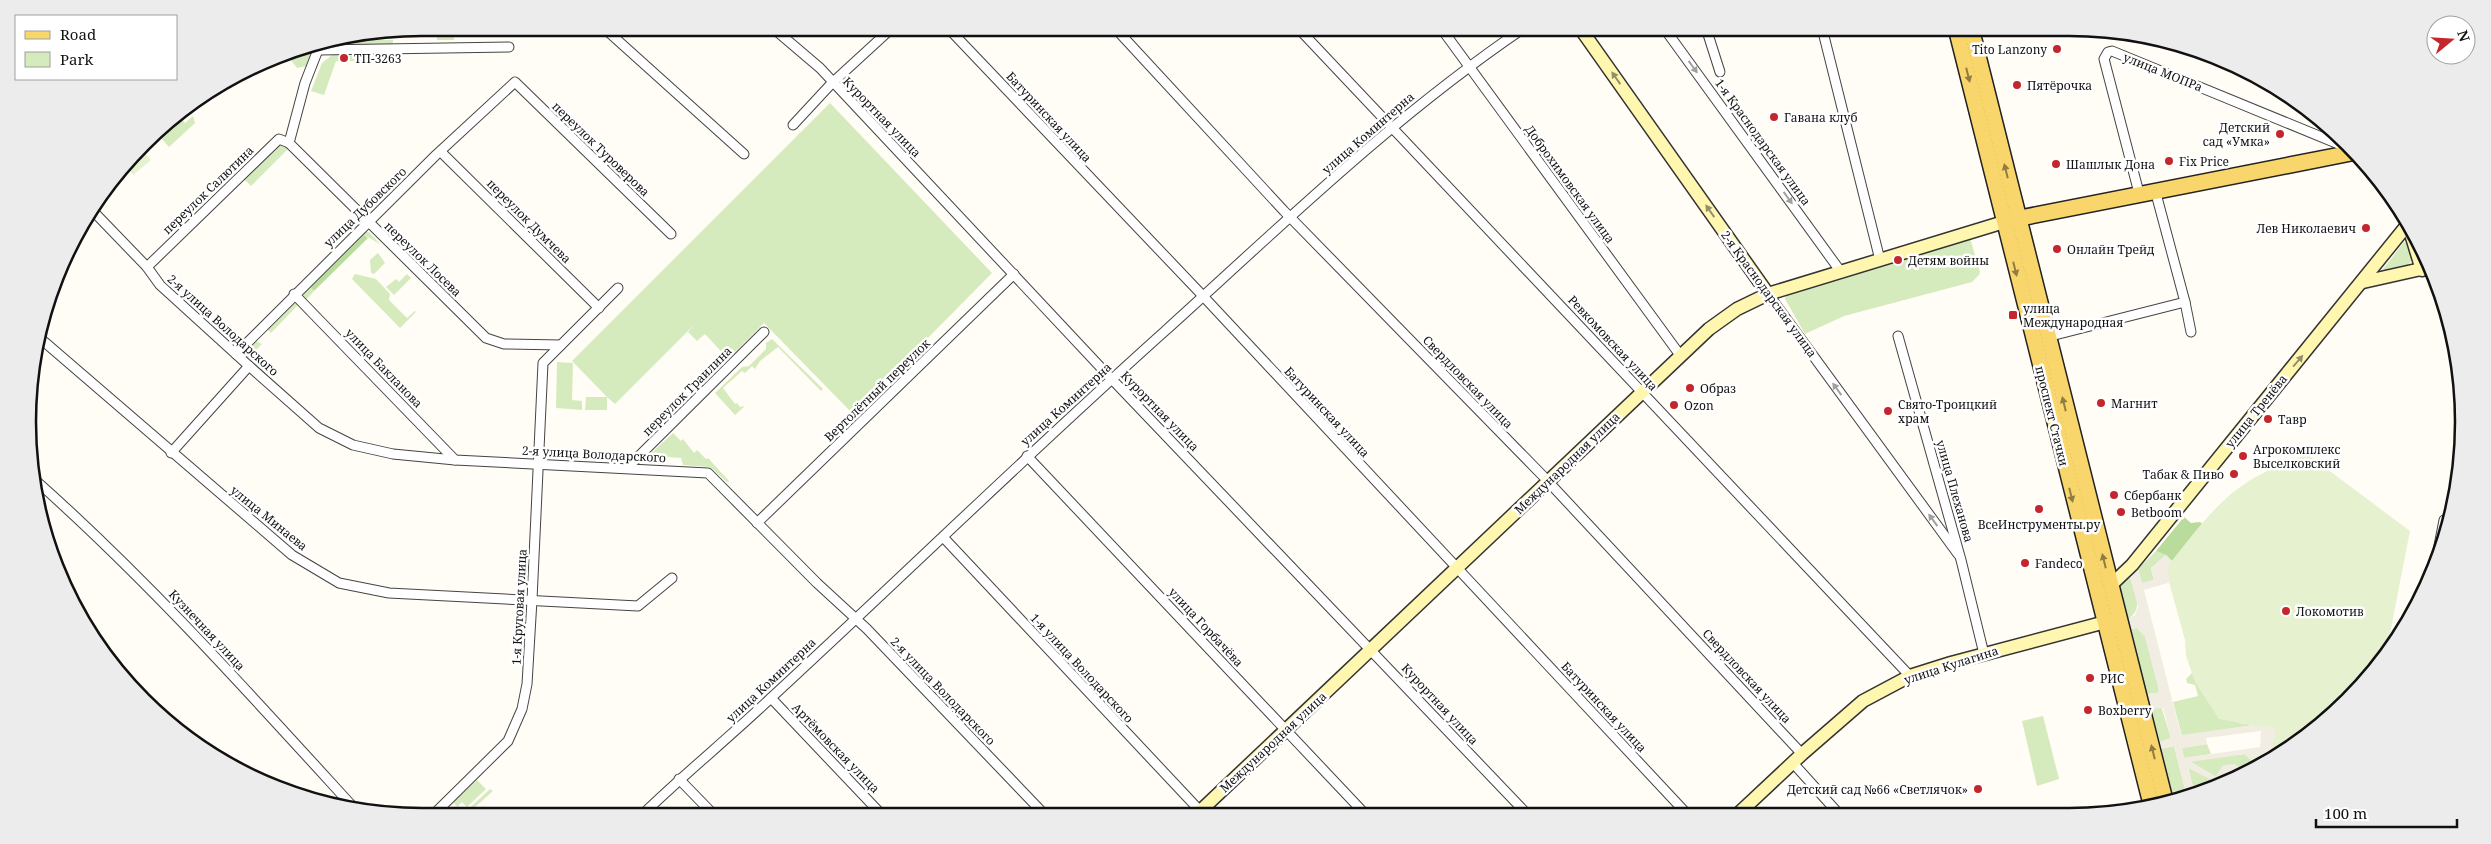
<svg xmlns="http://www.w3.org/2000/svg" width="2491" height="844" viewBox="0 0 2491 844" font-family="'Noto Serif',serif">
  <rect width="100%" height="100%" fill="#fffdf5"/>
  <g fill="#d5ebbd">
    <polygon points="437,28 451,28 451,35 454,36 454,40 437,40"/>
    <polygon points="344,35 343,40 393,40 393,48 335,45 328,40"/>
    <polygon points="313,45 307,66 297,68 287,55 291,52"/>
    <polygon points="332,55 391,56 391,61 336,61 324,95 311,91 322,63"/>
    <polygon points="830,103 992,273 853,414 764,323 728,359 705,334 697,341 688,332 695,324 615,404 607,397 607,410 585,410 586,397 607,397 572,361"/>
    <polygon points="178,115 185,123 193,116 195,123 169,147 156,132 160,135 162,133 159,129 173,119 176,122"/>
    <polygon points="283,142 288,149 251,186 245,180 245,176"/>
    <polygon points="364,232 369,232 380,244 364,235 311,286 314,291 306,300 303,297 305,290"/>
    <polygon points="1970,238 1980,272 1979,275 1972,282 1844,316 1805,334 1785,299 1787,293"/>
    <path d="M2404,242L2410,244C2411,253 2414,259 2408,265L2380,273Z"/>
    <polygon points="378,253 385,263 374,274 371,273 370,260"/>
    <polygon points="355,274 376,279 390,294 389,300 407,318 415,311 416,312 400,328 352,279"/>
    <polygon points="407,274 411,278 394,295 386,287 396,279 399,282"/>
    <polygon points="294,302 298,305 271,333 266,328 289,304"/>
    <polygon points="772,339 823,389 821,391 778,347 760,361 755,369 752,366 745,373 742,371 723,388 735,404 737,403 740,407 745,406 735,415 715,393 742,367 749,366 766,349 766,343"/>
    <polygon points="256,341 262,344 249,357 266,372 264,374 245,357 246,350"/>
    <polygon points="557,362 573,363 572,400 582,401 582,410 556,408"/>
    <polygon points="673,433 681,441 683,439 694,453 697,450 706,459 708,458 729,481 727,482 710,467 683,465 681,458 667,457 665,463 648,461 646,458"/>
    <polygon points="2156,551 2166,555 2151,568 2154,580 2142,583 2138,569"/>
    <path d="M2130,577C2134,593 2145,608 2128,619L2120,586Z"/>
    <polygon points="2137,628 2145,636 2159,690 2157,693 2147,694 2131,629"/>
    <polygon points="2192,673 2239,723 2254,725 2182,736 2173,702 2198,696 2195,685 2187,683 2186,679"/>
    <polygon points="2161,706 2171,738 2160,742 2151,709"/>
    <polygon points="2043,716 2059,779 2037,786 2022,721"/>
    <polygon points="2207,744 2211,754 2184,758 2182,748"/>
    <polygon points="2174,746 2186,793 2173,797 2161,749"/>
    <polygon points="2245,754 2253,762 2241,769 2234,764 2223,766 2216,777 2189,761"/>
    <polygon points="2188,767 2218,783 2194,791"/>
    <polygon points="477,780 486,789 467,807 462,802 458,806 463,811 462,812 453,802"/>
    <polygon points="490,789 493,791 465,816 463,814"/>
  </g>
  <g fill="#b9dc9c">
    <polygon points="364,235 368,238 314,291 311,287"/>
    <polygon points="2184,517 2191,523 2200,522 2215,534 2175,564 2166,555 2156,551"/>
  </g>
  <g fill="#e6f2cf">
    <polygon points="140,148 151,160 133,175 125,165"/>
    <path d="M2307,454L2410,531L2387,649L2329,718L2270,758L2275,729L2219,719L2195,682L2186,656L2185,640L2169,582L2167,567C2193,535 2217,499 2254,478C2270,469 2289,462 2307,454Z"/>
  </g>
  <path fill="#f1ede2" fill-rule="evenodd" d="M2166,555L2172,561L2167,567L2171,582L2144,590L2181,735L2254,725L2276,729L2270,758L2244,773L2242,776L2236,778L2234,773H2227L2225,776L2227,781L2216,784L2217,783L2188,768L2194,791L2186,793L2174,746L2161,749L2160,742L2171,738L2163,708L2151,709L2147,694L2157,693L2159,690L2145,636L2137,628L2131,629L2128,619L2135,615L2138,607L2130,577L2138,569L2142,583L2154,580L2151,568ZM2261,731L2260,747L2184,758L2182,748L2207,744L2206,738ZM2245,754L2253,762L2241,769L2234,764L2223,766L2216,777L2190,762Z"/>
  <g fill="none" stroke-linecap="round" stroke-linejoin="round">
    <g stroke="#444" stroke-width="11">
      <g id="street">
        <polyline points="604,28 744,154"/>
        <polyline points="773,28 820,68 1105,372 1527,814"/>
        <polyline points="948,28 1203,296 1687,814"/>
        <polyline points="1115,28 1284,211 1543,476 1802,754"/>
        <polyline points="1298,28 1910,676"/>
        <polyline points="1441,28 1680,355"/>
        <polyline points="1664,28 1841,272"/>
        <polyline points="1706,28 1720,72"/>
        <polyline points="1822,28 1880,260"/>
        <polyline points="319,50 509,47"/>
        <polyline points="793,125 832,83 892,28"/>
        <polyline points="289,143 305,83 321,42"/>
        <polyline points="441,152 599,308"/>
        <polyline points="2139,193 2104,59 2108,52 2112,51 2353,150"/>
        <polyline points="92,210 147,267 160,285 249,366 319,428 353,445 393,454 455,460 708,473 817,583 867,629 1045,815"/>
        <polyline points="147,267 279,139 289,143 486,338 504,344 561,345"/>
        <polyline points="294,294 455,460"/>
        <polyline points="1768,294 1958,554"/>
        <polyline points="2185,302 2191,332"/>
        <polyline points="1898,336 1961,560 1984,654"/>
        <polyline points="2047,337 2185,302 2155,190"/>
        <polyline points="41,339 292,555 339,583 389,593 638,606 672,578"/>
        <polyline points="236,354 436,155 515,82 671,234"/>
        <polyline points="171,453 249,366"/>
        <polyline points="1027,456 1366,815"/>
        <polyline points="627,468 764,332"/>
        <path d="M33,478C148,580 250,694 354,808"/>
        <polyline points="757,523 1014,274"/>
        <polyline points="943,537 1203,814"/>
        <polyline points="2437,556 2444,520"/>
        <polyline points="771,698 883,816"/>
        <polyline points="1793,763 1839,814"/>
        <polyline points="679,779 715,816"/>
        <polyline points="432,816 508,741 522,709 527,684 532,600 543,363 618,288"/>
        <path d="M641,816C684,774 730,737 773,696C904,575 1032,450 1165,331C1281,226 1394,116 1524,28"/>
      </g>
    </g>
    <g stroke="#333" stroke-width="15">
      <g id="secondary">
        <polyline points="1580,28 1768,294"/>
        <polyline points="2408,224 2422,270"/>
        <polyline points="2363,282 2430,267"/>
        <polyline points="2110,586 2132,565 2408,224 2407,219"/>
        <polyline points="1738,814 1802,754 1863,701 1910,676 1951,663 2113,620"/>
        <polyline points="1196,815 1709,329 1737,309 1768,294 2004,222"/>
      </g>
    </g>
    <g stroke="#222" stroke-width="18">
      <g id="primary">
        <polyline points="1956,28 2151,804"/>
        <polyline points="1971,28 2165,800"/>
        <polyline points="2010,220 2356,152"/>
      </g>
    </g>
    <use href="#street" stroke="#fff" stroke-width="9"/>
    <use href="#secondary" stroke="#fff6b0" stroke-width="12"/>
    <use href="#primary" stroke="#f9d66b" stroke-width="15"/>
  </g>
  <defs><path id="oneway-solid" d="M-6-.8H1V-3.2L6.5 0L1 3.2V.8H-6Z" transform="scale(1.25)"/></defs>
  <g fill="#a0a0a0">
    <use href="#oneway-solid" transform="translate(1693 67) rotate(54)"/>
    <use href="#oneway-solid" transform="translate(1788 198) rotate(54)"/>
    <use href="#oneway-solid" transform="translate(1837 389) rotate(-126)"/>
    <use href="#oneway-solid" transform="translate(1933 520) rotate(-126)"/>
  </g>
  <g fill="#917d42">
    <use href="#oneway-solid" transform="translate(1968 75) rotate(76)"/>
    <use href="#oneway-solid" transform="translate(2006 171) rotate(-104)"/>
    <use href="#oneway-solid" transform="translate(2015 269) rotate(76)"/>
    <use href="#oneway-solid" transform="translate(2064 404) rotate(-104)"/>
    <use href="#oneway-solid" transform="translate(2071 495) rotate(76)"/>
    <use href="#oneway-solid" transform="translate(2104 561) rotate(-104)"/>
    <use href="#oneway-solid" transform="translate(2153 752) rotate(-104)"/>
  </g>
  <g fill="#948f68">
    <use href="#oneway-solid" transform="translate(1616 78) rotate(-125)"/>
    <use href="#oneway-solid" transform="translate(1710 211) rotate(-125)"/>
    <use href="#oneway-solid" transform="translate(2298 361) rotate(-49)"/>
  </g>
  <g fill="#c4262e" stroke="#fff" stroke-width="2">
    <circle cx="2057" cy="49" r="5"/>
    <circle cx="344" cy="58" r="5"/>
    <circle cx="2017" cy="85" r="5"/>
    <circle cx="1774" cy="117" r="5"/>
    <circle cx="2280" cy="134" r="5"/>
    <circle cx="2169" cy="161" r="5"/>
    <circle cx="2056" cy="164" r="5"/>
    <circle cx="2366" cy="228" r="5"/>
    <circle cx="2057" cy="249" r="5"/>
    <circle cx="1898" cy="260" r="5"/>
    <rect x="2008" y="310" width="10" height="10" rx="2.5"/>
    <circle cx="1690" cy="388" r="5"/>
    <circle cx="2101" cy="403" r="5"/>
    <circle cx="1674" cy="405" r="5"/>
    <circle cx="1888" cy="411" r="5"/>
    <circle cx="2268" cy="419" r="5"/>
    <circle cx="2243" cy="456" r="5"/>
    <circle cx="2234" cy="474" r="5"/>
    <circle cx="2114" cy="495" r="5"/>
    <circle cx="2039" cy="509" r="5"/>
    <circle cx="2121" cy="512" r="5"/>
    <circle cx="2025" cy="563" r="5"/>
    <circle cx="2286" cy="611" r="5"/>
    <circle cx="2090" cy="678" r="5"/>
    <circle cx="2088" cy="710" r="5"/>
    <circle cx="1978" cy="789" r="5"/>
  </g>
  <g text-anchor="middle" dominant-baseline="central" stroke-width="5" stroke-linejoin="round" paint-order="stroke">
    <g font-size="12" fill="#111" stroke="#fff" text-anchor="start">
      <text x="2047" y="49" text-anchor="end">Tito Lanzony</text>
      <text x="354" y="58">ТП-3263</text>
      <text x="2027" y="85">Пятёрочка</text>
      <text x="1784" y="117">Гавана клуб</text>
      <text x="2270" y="127" text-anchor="end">Детский<tspan x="2270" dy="14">сад «Умка»</tspan></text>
      <text x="2179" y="161">Fix Price</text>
      <text x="2066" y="164">Шашлык Дона</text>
      <text x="2356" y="228" text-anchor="end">Лев Николаевич</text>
      <text x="2067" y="249">Онлайн Трейд</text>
      <text x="1908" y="260">Детям войны</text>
      <text x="2023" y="308">улица<tspan x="2023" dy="14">Международная</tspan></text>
      <text x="1700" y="388">Образ</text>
      <text x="2111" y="403">Магнит</text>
      <text x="1898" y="404">Свято-Троицкий<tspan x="1898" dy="14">храм</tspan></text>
      <text x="1684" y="405">Ozon</text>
      <text x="2278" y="419">Тавр</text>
      <text x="2253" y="449">Агрокомплекс<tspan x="2253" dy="14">Выселковский</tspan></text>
      <text x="2224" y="474" text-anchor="end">Табак &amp; Пиво</text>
      <text x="2124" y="495">Сбербанк</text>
      <text x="2131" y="512">Betboom</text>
      <text x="2039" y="524" text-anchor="middle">ВсеИнструменты.ру</text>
      <text x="2035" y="563">Fandeco</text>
      <text x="2296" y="611">Локомотив</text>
      <text x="2100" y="678">РИС</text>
      <text x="2098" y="710">Boxberry</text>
      <text x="1968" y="789" text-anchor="end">Детский сад №66 «Светлячок»</text>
    </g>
    <g font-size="12" fill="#111" stroke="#fff">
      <text transform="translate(2163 72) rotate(22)">улица МОПРа</text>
      <text transform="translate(882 117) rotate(46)">Курортная улица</text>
      <text transform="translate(1049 117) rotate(47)">Батуринская улица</text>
      <text transform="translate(1368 133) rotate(-41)">улица Коминтерна</text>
      <text transform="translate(1763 142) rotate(54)">1-я Краснодарская улица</text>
      <text transform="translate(601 149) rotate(44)">переулок Туроверова</text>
      <text transform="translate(1570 184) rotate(54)">Доброхимовская улица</text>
      <text transform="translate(208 190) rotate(-44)">переулок Салютина</text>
      <text transform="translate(365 207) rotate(-44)">улица Дубовского</text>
      <text transform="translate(529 221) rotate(45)">переулок Думчева</text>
      <text transform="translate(423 259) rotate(44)">переулок Лосева</text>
      <text transform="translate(1769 294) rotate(54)">2-я Краснодарская улица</text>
      <text transform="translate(223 325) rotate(42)">2-я улица Володарского</text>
      <text transform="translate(1613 343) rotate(47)">Ревкомовская улица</text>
      <text transform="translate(384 368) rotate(46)">улица Бакланова</text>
      <text transform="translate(1468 382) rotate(46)">Свердловская улица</text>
      <text transform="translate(877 390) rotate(-44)">Вертолётный переулок</text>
      <text transform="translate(687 391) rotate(-45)">переулок Траилина</text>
      <text transform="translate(1066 404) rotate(-42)">улица Коминтерна</text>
      <text transform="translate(1160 411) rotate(46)">Курортная улица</text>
      <text transform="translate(2256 411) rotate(-51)">улица Тренёва</text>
      <text transform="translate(1327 412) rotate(47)">Батуринская улица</text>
      <text transform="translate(2052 416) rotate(76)">проспект Стачки</text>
      <text transform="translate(594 454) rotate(3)">2-я улица Володарского</text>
      <text transform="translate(1567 463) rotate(-44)">Международная улица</text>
      <text transform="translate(1955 491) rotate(74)">улица Плеханова</text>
      <text transform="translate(269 518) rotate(39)">улица Минаева</text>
      <text transform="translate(519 607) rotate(-87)">1-я Круговая улица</text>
      <text transform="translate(1206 627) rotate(47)">улица Горбачёва</text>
      <text transform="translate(207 630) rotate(47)">Кузнечная улица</text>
      <text transform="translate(1951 665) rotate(-18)">улица Кулагина</text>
      <text transform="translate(1082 668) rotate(47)">1-я улица Володарского</text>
      <text transform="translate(1747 676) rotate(47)">Свердловская улица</text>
      <text transform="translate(771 680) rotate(-43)">улица Коминтерна</text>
      <text transform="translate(943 691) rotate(46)">2-я улица Володарского</text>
      <text transform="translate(1440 704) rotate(47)">Курортная улица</text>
      <text transform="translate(1604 707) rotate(47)">Батуринская улица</text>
      <text transform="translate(1273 742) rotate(-43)">Международная улица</text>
      <text transform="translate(836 748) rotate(46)">Артёмовская улица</text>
    </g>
  </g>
  <path d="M0 0H2491V844H0ZM422 36H2069A386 386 0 0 1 2455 422V422A386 386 0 0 1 2069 808H422A386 386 0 0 1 36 422V422A386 386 0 0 1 422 36Z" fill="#ececec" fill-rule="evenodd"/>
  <path fill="none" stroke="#111" stroke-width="2.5" d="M422 36H2069A386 386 0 0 1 2455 422V422A386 386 0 0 1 2069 808H422A386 386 0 0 1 36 422V422A386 386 0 0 1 422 36Z"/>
  <rect x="15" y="15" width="162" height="65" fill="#ffffff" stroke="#a0a0a0"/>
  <rect x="25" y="31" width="25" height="8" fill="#f9d66b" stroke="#a0a0a0"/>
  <text x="60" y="40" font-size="15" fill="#111111">Road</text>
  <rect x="25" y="52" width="25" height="15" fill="#d5ebbd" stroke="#a0a0a0"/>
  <text x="60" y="65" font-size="15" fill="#111111">Park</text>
  <g transform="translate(2451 40) rotate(72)"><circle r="24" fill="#ffffff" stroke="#a0a0a0"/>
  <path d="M0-4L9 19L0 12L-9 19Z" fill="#c4262e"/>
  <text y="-8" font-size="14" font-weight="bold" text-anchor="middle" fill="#111111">N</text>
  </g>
  <path d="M2316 819v8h141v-8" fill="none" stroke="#111111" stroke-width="2.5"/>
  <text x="2324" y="819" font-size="15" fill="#111111" stroke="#ffffff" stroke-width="4" paint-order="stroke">100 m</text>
</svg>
